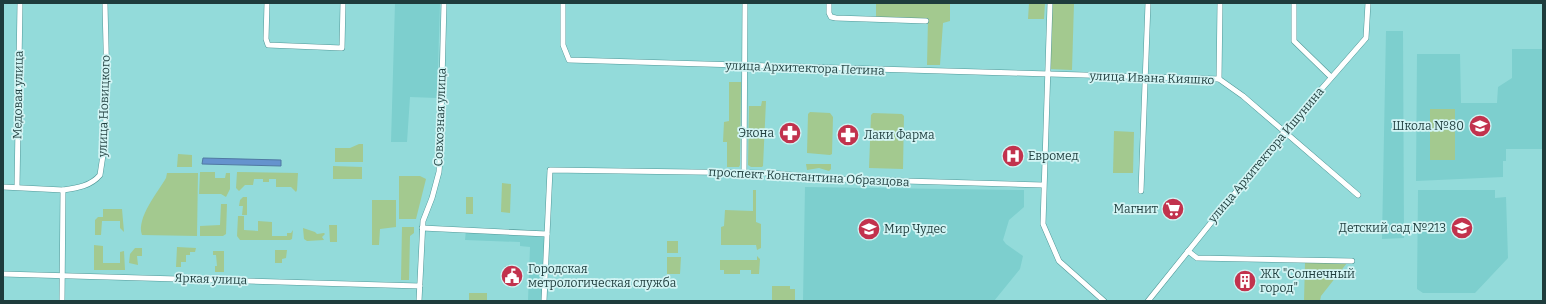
<svg xmlns="http://www.w3.org/2000/svg" width="1546" height="304" viewBox="0 0 1546 304" font-family="Bitter,serif">
  <rect width="100%" height="100%" fill="#93dbda"/>
  <g fill="#7dcfce">
    <polygon points="395,3 440,3 437,98 410,97 407,142 391,142"/>
    <polygon points="1386,31 1403,31 1404,238 1382,239"/>
    <polygon points="1512,49 1543,49 1543,149 1506,149 1506,161 1503,161 1503,177 1416,181 1417,54 1460,54 1461,103 1497,103 1498,87 1512,78"/>
    <polygon points="805,187 1024,190 1024,207 1009,220 1003,240 1006,244 1023,256 1020,269 994,301 803,301"/>
    <polygon points="1418,190 1495,190 1495,198 1506,197 1508,258 1475,293 1423,293 1417,289"/>
    <polygon points="466,230 547,234 544,301 528,301 530,247 520,246 520,242 465,240"/>
  </g>
  <g fill="#a3c98f">
    <polygon points="876,3 950,3 950,21 943,23 940,65 927,65 928,19 876,17"/>
    <polygon points="1029,3 1045,3 1044,19 1028,19"/>
    <polygon points="1051,3 1074,3 1072,70 1049,69"/>
    <polygon points="729,82 741,82 740,165 739,167 727,167 727,142 723,142 724,122 729,121"/>
    <polygon points="762,101 766,101 763,166 762,167 751,167 748,165 749,106 761,106"/>
    <rect x="1430" y="109" width="25" height="51"/>
    <polygon points="810,112 830,113 833,117 832,154 830,155 807,153 808,114"/>
    <polygon points="873,113 902,114 904,116 903,169 869,168 871,115"/>
    <polygon points="1114,131 1134,132 1133,173 1113,173"/>
    <polygon points="359,144 363,144 363,162 335,162 335,148 350,148"/>
    <polygon points="178,154 192,155 192,167 177,167"/>
    <polygon points="806,164 831,164 831,169 829,171 819,168 807,170"/>
    <polygon points="333,166 362,167 362,179 333,179"/>
    <polygon points="200,172 215,172 215,178 225,178 226,173 230,173 230,189 226,197 221,194 199,194"/>
    <polygon points="237,172 298,173 297,190 296,192 291,187 276,187 276,179 269,179 269,182 263,182 263,179 254,179 253,185 245,185 239,191 236,188"/>
    <path d="M167,173H198L197,236L142,235C136,218 158,192 166,178Z"/>
    <polygon points="399,176 420,176 426,179 416,219 399,219"/>
    <polygon points="502,183 511,184 510,213 501,212"/>
    <polygon points="753,190 756,190 756,222 761,224 761,248 757,250 756,245 721,245 721,227 724,226 725,210 753,211"/>
    <polygon points="243,197 247,197 247,215 242,215 243,206 239,206 240,200"/>
    <rect x="466" y="197" width="7" height="17"/>
    <polygon points="372,200 396,200 396,227 380,229 379,245 372,245"/>
    <polygon points="221,204 227,204 226,234 223,236 200,236 200,226 220,225"/>
    <polygon points="103,209 122,209 124,232 120,228 120,221 102,221 101,235 95,235 95,220 98,217 103,217"/>
    <polygon points="238,216 244,216 244,230 258,231 258,221 272,222 272,236 287,236 287,233 291,233 293,230 292,239 290,240 240,240 237,236"/>
    <polygon points="329,225 337,225 337,242 330,242"/>
    <polygon points="402,227 414,227 414,233 410,236 409,280 401,280"/>
    <polygon points="303,228 315,232 317,234 324,233 325,234 322,237 324,240 307,241 304,239"/>
    <rect x="667" y="241" width="11" height="12"/>
    <polygon points="94,245 103,246 103,263 120,263 120,252 124,251 125,270 94,270"/>
    <polygon points="177,247 196,248 195,252 190,252 190,255 186,255 186,262 181,262 181,267 176,267"/>
    <polygon points="135,248 142,248 142,256 137,256 138,265 129,263 130,254"/>
    <polygon points="275,250 287,250 286,258 282,259 282,263 275,263"/>
    <polygon points="213,251 224,251 224,272 215,272 215,266 217,266 216,255 213,255"/>
    <polygon points="757,256 760,259 759,274 751,274 751,270 740,270 740,274 724,274 724,270 720,270 720,260 757,260"/>
    <polygon points="667,257 681,257 680,274 667,274"/>
    <polygon points="1305,263 1347,263 1321,296 1320,301 1304,301"/>
    <polygon points="772,286 790,286 790,289 795,289 795,301 772,301"/>
    <rect x="469" y="293" width="18" height="8"/>
  </g>
  <polygon fill="#6593ce" stroke="#5079a2" points="203,158 281,160 281,166 202,164"/>
  <g fill="none" stroke-linecap="round" stroke-linejoin="round">
    <g stroke="#519898" stroke-width="6">
      <g id="minor">
        <polyline points="267,3 266,39 268,45 342,48 343,3"/>
        <polyline points="563,3 563,45 569,60 1219,79 1243,96 1358,195"/>
        <polyline points="829,3 829,13 831,17 836,18 926,21"/>
        <polyline points="1050,3 1043,224 1059,261 1104,301"/>
        <polyline points="1294,3 1294,41 1331,77"/>
        <polyline points="1219,79 1220,3"/>
        <polyline points="744,173 745,3"/>
        <polyline points="3,187 63,190"/>
        <polyline points="17,187 20,3"/>
        <polyline points="1141,191 1148,3"/>
        <polyline points="422,228 547,234"/>
        <polyline points="1188,251 1197,258 1352,261"/>
        <polyline points="3,274 420,286"/>
        <path d="M62,301L63,190C77,188 91,186 100,175C110,118 106,60 105,3"/>
        <polyline points="419,301 423,221 432,198 439,172 440,159 444,3"/>
        <polyline points="544,301 550,170 771,173 835,179 1043,185"/>
        <polyline points="1148,301 1284,132 1366,38 1368,3"/>
      </g>
    </g>
    <use href="#minor" stroke="#fff" stroke-width="5"/>
  </g>
  <defs>
    <g id="school-disc" transform="scale(1.15)"><circle r="9.5" fill="#c2324d" stroke="#d2f4f4"/><path d="M0-5L7-2L0 1L-7-2ZM-4 1L0 2.5L4 1V4Q0 6-4 4Z" fill="#fff"/></g>
    <g id="pharmacy-disc" transform="scale(1.15)"><circle r="9.5" fill="#c2324d" stroke="#d2f4f4"/><path d="M-2-6h4v4h4v4h-4v4h-4v-4h-4v-4h4Z" fill="#fff"/></g>
    <g id="hospital-disc" transform="scale(1.15)"><circle r="9.5" fill="#c2324d" stroke="#d2f4f4"/><path d="M-5-5h3v3.5h4V-5h3V5h-3V1.5h-4V5h-3Z" fill="#fff"/></g>
    <g id="supermarket-disc" transform="scale(1.15)"><circle r="9.5" fill="#c2324d" stroke="#d2f4f4"/><path d="M-6-5.5h2.5l.6 2H6L4.5 2H-2.5L-4.4-4H-6ZM-1.5 3.2a1.3 1.3 0 1 0 .1 0ZM3 3.2a1.3 1.3 0 1 0 .1 0Z" fill="#fff"/></g>
    <g id="civic-disc" transform="scale(1.15)"><circle r="9.5" fill="#c2324d" stroke="#d2f4f4"/><path d="M-.6-6.5H3V-4.5H.6V-3L4-1V1h2V6H-6V1h2V-1L-.6-3ZM-1.2 2.5V6h2.4V2.5Z" fill="#fff"/></g>
    <g id="building-disc" transform="scale(1.15)"><circle r="9.5" fill="#c2324d" stroke="#d2f4f4"/><path d="M-4-6H4V6H1V3H-1V6H-4ZM-2.5-4.3h1.7v1.8h-1.7ZM.8-4.3h1.7v1.8H.8ZM-2.5-1h1.7V.8h-1.7ZM.8-1h1.7V.8H.8Z" fill="#fff"/></g>
  </defs>
  <g fill-rule="evenodd">
    <use href="#school-disc" x="1480" y="126"/>
    <use href="#pharmacy-disc" x="790" y="133"/>
    <use href="#pharmacy-disc" x="848" y="135"/>
    <use href="#hospital-disc" x="1013" y="156"/>
    <use href="#supermarket-disc" x="1173" y="209"/>
    <use href="#school-disc" x="1462" y="228"/>
    <use href="#school-disc" x="869" y="229"/>
    <use href="#civic-disc" x="512" y="276"/>
    <use href="#building-disc" x="1245" y="281"/>
  </g>
  <g text-anchor="middle" dominant-baseline="central" stroke-width="3.5" stroke-linejoin="round" paint-order="stroke">
    <g font-size="12" fill="#1e3c3c" stroke="#d2f4f4">
      <text transform="translate(805 68) rotate(2)">улица Архитектора Петина</text>
      <text transform="translate(1152 78) rotate(2)">улица Ивана Кияшко</text>
      <text transform="translate(18 95) rotate(-89)">Медовая улица</text>
      <text transform="translate(104 106) rotate(-88)">улица Новицкого</text>
      <text transform="translate(440 117) rotate(-88)">Совхозная улица</text>
      <text transform="translate(1266 155) rotate(-50)">улица Архитектора Ишунина</text>
      <text transform="translate(809 177) rotate(3)">проспект Константина Образцова</text>
      <text transform="translate(211 279) rotate(2)">Яркая улица</text>
    </g>
    <g font-size="12" fill="#1e3c3c" stroke="#d2f4f4" text-anchor="start">
      <text x="1464" y="126" text-anchor="end">Школа №80</text>
      <text x="774" y="133" text-anchor="end">Экона</text>
      <text x="864" y="135">Лаки Фарма</text>
      <text x="1028" y="156">Евромед</text>
      <text x="1158" y="209" text-anchor="end">Магнит</text>
      <text x="1446" y="228" text-anchor="end">Детский сад №213</text>
      <text x="884" y="229">Мир Чудес</text>
      <text x="528" y="269">Городская<tspan x="528" dy="14">метрологическая служба</tspan></text>
      <text x="1260" y="274">ЖК "Солнечный<tspan x="1260" dy="14">город"</tspan></text>
    </g>
  </g>
  <rect width="1546" height="304" fill="none" stroke="#1e3c3c" stroke-width="8"/>
</svg>
